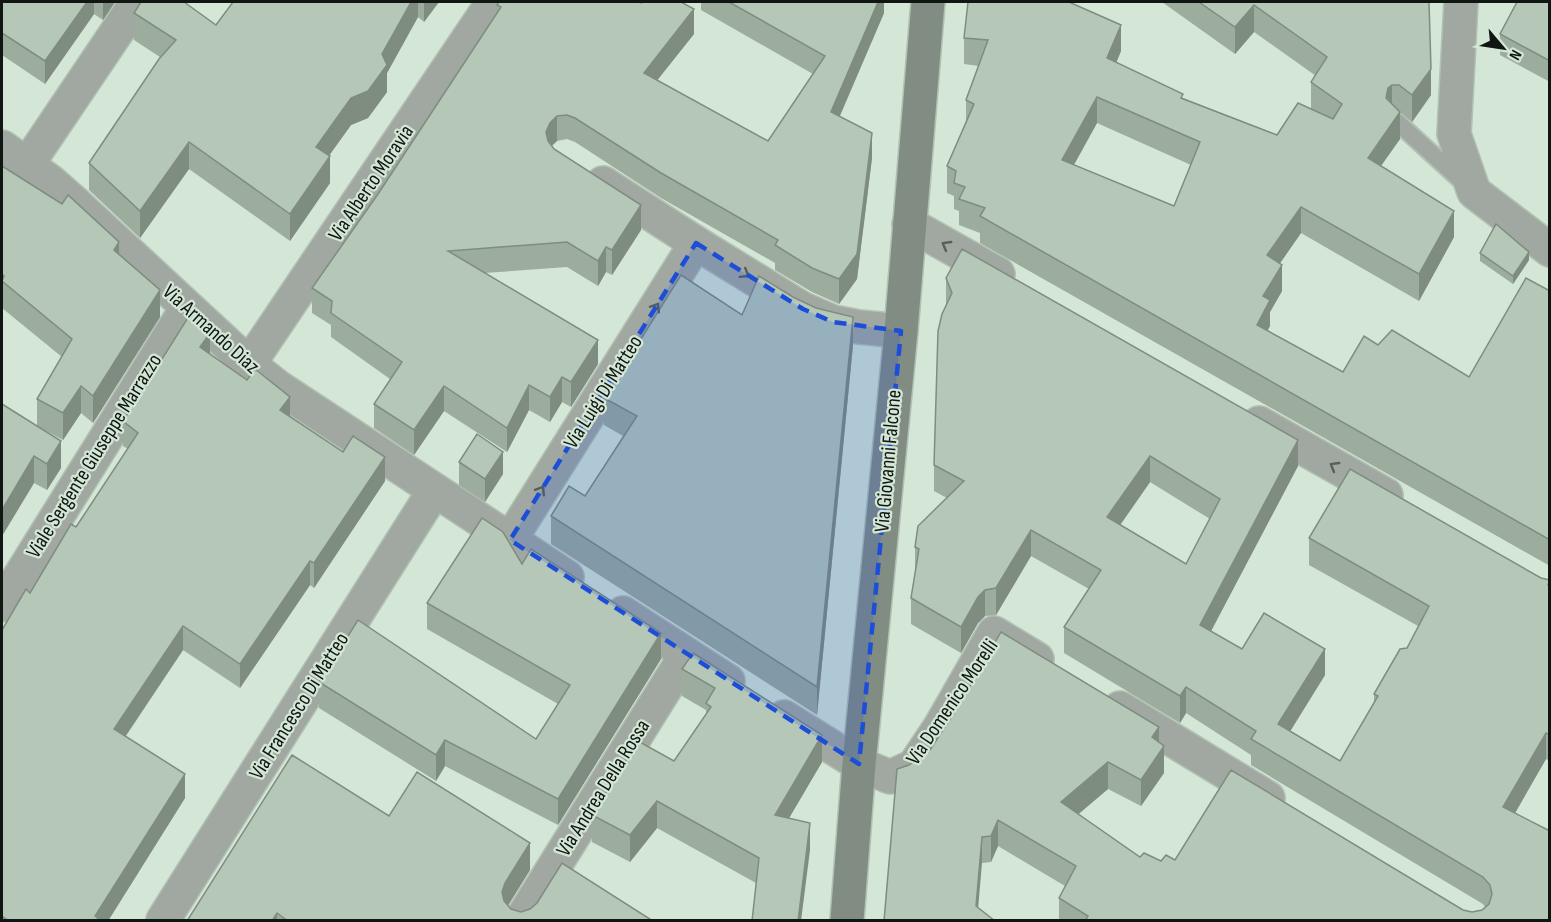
<svg xmlns="http://www.w3.org/2000/svg" width="1551" height="922" viewBox="0 0 1551 922" font-family="'Sofia Sans Condensed',sans-serif">
  <rect width="100%" height="100%" fill="#d4e7d6"/>
  <g fill="none" stroke-linecap="round" stroke-linejoin="round">
    <g stroke="#b1c1b3" stroke-width="20">
      <polyline id="service" points="1396,121 1464,183"/>
    </g>
    <g stroke="#b1c1b3" stroke-width="36">
      <g id="minor">
        <polyline points="1461,2 1454,134 1474,192 1550,250"/>
        <polyline points="2,147 51,182 76,204 249,364 278,387 567,577"/>
        <polyline points="27,165 137,2"/>
        <polyline points="603,183 696,243 803,309 833,322 859,327 901,331"/>
        <polyline points="909,224 998,274"/>
        <polyline points="249,364 493,2"/>
        <polyline points="1259,423 1386,495"/>
        <polyline points="510,540 696,243"/>
        <polyline points="2,605 187,308"/>
        <polyline points="623,613 728,681"/>
        <polyline points="1120,708 1268,798"/>
        <polyline points="784,717 859,764 890,777 914,766 940,727 994,633 1037,659"/>
        <polyline points="163,920 434,491"/>
        <polyline points="521,920 686,655"/>
      </g>
    </g>
    <g stroke="#b1c1b3" stroke-width="36">
      <polyline id="secondary" points="847,920 859,764 901,331 928,2"/>
    </g>
    <use href="#service" stroke="#a0a8a1" stroke-width="16"/>
    <use href="#minor" stroke="#a0a8a1" stroke-width="33"/>
    <use href="#secondary" stroke="#818d82" stroke-width="33"/>
  </g>
  <g fill="#9cac9d" fill-rule="evenodd">
    <polygon points="2,2 115,2 103,20 94,14 45,84 2,55"/>
    <polygon points="233,2 439,2 424,22 418,17 387,73 387,92 368,118 351,125 329,155 330,183 290,241 189,169 140,238 89,190 89,163 160,57 134,40 134,13 216,25"/>
    <polygon points="701,2 884,2 884,13 840,116 872,158 857,279 839,304 812,292 775,270 775,263 661,198 575,142 567,139 557,141 552,146 554,149 641,230 612,275 606,272 598,286 567,267 485,273 598,364 571,407 562,402 550,422 529,410 507,452 444,411 414,455 374,428 374,404 390,379 331,337 331,325 312,313 312,288 378,194 497,12 497,5 694,34 657,80 768,141 813,74 701,10"/>
    <path d="M1070,2L1121,51L1116,63L1183,98L1277,135L1314,111L1311,109V82L1316,76L1254,32L1235,54L1162,2H1429L1431,95L1412,122L1399,111L1400,139L1381,166L1454,237L1419,301L1301,233L1280,263L1282,291L1270,312V326L1267,330L1343,372L1378,345L1469,377L1550,291V566L980,243V233L959,225V211L954,209V196L947,193V166L966,122V100L979,66L964,64V38ZM1097,123L1191,165L1174,206L1074,165Z"/>
    <polygon points="1550,2 1550,82 1500,55 1500,34"/>
    <polygon points="2,166 119,254 160,317 93,423 81,413 63,440 37,426 37,399 62,357 2,308"/>
    <polygon points="1550,203 1550,226 1549,225"/>
    <polygon points="1480,253 1529,260 1513,284 1480,261"/>
    <path d="M946,278L1298,466L1211,631L1242,649L1325,675L1290,731L1340,761L1374,703V694L1407,648L1418,626L1309,565V538L1550,580V761L1546,759L1515,813L1550,921H1059V898L1065,886L998,846L991,862L982,863L884,921L897,769L1159,742L1164,773L1141,806L1108,789L1078,814L1140,857L1161,861L1175,860L1463,910L1472,912L1482,910L1485,907L1483,904L1251,765V755L1186,713L1180,723L1064,653V627L1089,589L1031,556L996,615L985,616L978,623L961,653L911,624V598L915,572V547L947,498L934,491V465L946,305ZM1150,482L1210,519L1186,564L1120,525Z"/>
    <polygon points="742,315 853,345 817,715 551,544 551,516 585,496 623,436 604,425 604,398"/>
    <polygon points="210,354 290,416 385,481 314,588 310,585 240,688 183,650 126,736 185,798 108,921 2,921 2,630 30,593 76,527 128,449 123,446 123,421"/>
    <polygon points="2,404 61,468 47,490 34,483 2,536"/>
    <polygon points="459,462 503,474 485,502 459,485"/>
    <polygon points="522,564 661,659 558,825 445,766 436,781 319,708 319,682 536,739 558,704 427,629 427,603"/>
    <polygon points="693,653 822,762 789,818 810,850 756,883 657,828 630,862 592,842 592,815 674,761 706,714 706,710 682,696 682,669"/>
    <polygon points="389,816 530,870 508,906 511,909 521,912 653,921 187,921"/>
  </g>
  <g fill="#7f8c80">
    <polygon points="87,2 94,2 94,14 45,84 45,61"/>
    <polygon points="103,2 115,2 103,20"/>
    <polygon points="411,2 418,2 418,17 387,73 387,92 368,118 351,125 316,174 316,147 382,54"/>
    <polygon points="424,2 439,2 424,22"/>
    <polygon points="878,2 884,2 884,13 831,136 831,112"/>
    <polygon points="1254,5 1254,32 1235,54 1235,27"/>
    <polygon points="694,9 694,34 644,97 644,73"/>
    <polygon points="1121,25 1121,51 1107,85 1107,58"/>
    <polygon points="1431,69 1431,95 1412,122 1412,95"/>
    <polygon points="1392,85 1392,111 1386,98 1388,88"/>
    <polygon points="1097,97 1097,123 1062,186 1062,160"/>
    <polygon points="1400,112 1400,139 1368,184 1368,158"/>
    <polygon points="557,116 557,141 550,147 546,132 550,123"/>
    <polygon points="872,133 872,158 857,279 839,304 839,279"/>
    <polygon points="189,142 189,169 140,238 140,211"/>
    <polygon points="330,156 330,183 290,241 290,214"/>
    <polygon points="641,205 641,230 612,275 612,250"/>
    <polygon points="1301,207 1301,233 1267,282 1267,255"/>
    <polygon points="1454,211 1454,237 1419,301 1419,274"/>
    <polygon points="119,242 119,269 114,250"/>
    <polygon points="606,247 606,272 598,286 598,261"/>
    <polygon points="1529,252 1529,260 1513,284 1513,276"/>
    <polygon points="1282,265 1282,291 1270,312 1270,326 1257,351 1257,325 1263,296"/>
    <polygon points="160,290 160,317 93,423 93,396"/>
    <polygon points="853,317 853,345 817,715 817,687"/>
    <polygon points="210,333 210,357 200,347"/>
    <polygon points="598,340 598,364 571,407 571,382"/>
    <polygon points="562,377 562,402 550,422 550,397"/>
    <polygon points="529,385 529,410 507,452 507,428"/>
    <polygon points="81,386 81,413 63,440 63,413"/>
    <polygon points="444,386 444,411 414,455 414,430"/>
    <polygon points="290,397 290,421 280,410"/>
    <polygon points="1298,440 1298,466 1200,652 1200,625"/>
    <polygon points="61,441 61,468 47,490 47,464"/>
    <polygon points="503,452 503,474 485,502 485,479"/>
    <polygon points="34,456 34,483 2,536 2,510"/>
    <polygon points="1150,456 1150,482 1107,544 1107,517"/>
    <polygon points="385,457 385,481 314,588 314,563"/>
    <polygon points="1031,530 1031,556 996,615 996,588"/>
    <polygon points="310,561 310,585 240,688 240,664"/>
    <polygon points="985,590 985,616 978,623 961,653 961,627 978,597"/>
    <polygon points="183,626 183,650 114,753 114,729"/>
    <polygon points="661,633 661,659 558,825 558,799"/>
    <polygon points="1325,649 1325,675 1278,751 1278,724"/>
    <polygon points="1186,687 1186,713 1180,723 1180,696"/>
    <polygon points="1159,727 1159,754 1164,746 1164,773 1141,806 1141,780 1152,737"/>
    <polygon points="1546,733 1546,759 1503,834 1503,807"/>
    <polygon points="822,735 822,762 775,842 775,815"/>
    <polygon points="445,740 445,766 436,781 436,755"/>
    <polygon points="1108,762 1108,789 1061,829 1061,802"/>
    <polygon points="185,774 185,798 108,921 95,921 95,916"/>
    <polygon points="657,801 657,828 630,862 630,835"/>
    <polygon points="998,820 998,846 991,862 991,836"/>
    <polygon points="810,823 810,850 801,921 798,921"/>
    <polygon points="982,837 982,863 977,921 976,906"/>
    <polygon points="530,843 530,870 505,910 502,892 505,883"/>
    <polygon points="277,913 277,921 272,921"/>
  </g>
  <g fill="#b5c8b7" stroke="#7f8c80" stroke-width="1.5" fill-rule="evenodd">
    <polygon points="2,2 87,2 45,61 2,33"/>
    <polygon points="141,2 184,2 216,25 233,2 411,2 382,54 387,65 368,91 351,98 316,147 330,156 290,214 189,142 140,211 89,163 159,59 176,40 134,13"/>
    <polygon points="499,2 638,2 641,3 642,2 681,2 694,9 644,73 768,141 825,56 729,2 878,2 831,112 872,133 857,254 839,279 812,268 775,245 778,240 661,173 575,118 567,115 557,116 550,123 546,132 548,141 554,149 641,205 612,250 606,247 598,261 567,242 448,251 598,340 571,382 562,377 550,397 529,385 507,428 444,386 414,430 374,404 402,362 331,313 332,301 312,288 378,194 501,7 497,5"/>
    <path d="M968,2H1069L1121,25L1107,58L1183,94L1181,98L1277,135L1298,103L1333,119L1342,104L1311,82L1327,57L1254,5L1235,27L1199,2H1429L1431,69L1412,95L1399,85H1392L1388,88L1386,98L1400,112L1368,158L1454,211L1419,274L1301,207L1267,255L1282,265L1263,296L1270,300L1257,325L1343,372L1364,336L1378,345L1392,330L1469,377L1526,278L1550,291V540L980,216L985,208L959,199L965,187L954,183L956,171L947,166L974,104L966,100L988,40L964,38ZM1097,97L1200,142L1174,206L1062,160Z"/>
    <polygon points="1517,2 1550,2 1550,61 1500,34"/>
    <polygon points="2,166 62,204 68,195 119,242 114,250 160,290 93,396 81,386 63,413 37,399 72,339 2,281 4,276 2,274"/>
    <polygon points="1496,224 1529,252 1513,276 1480,253"/>
    <path d="M962,249L1298,440L1200,625L1242,649L1264,613L1325,649L1278,724L1340,761L1378,696L1374,694L1400,649L1407,648L1429,606L1309,538L1350,469L1541,578L1550,580L1548,585L1550,586V735L1546,733L1503,807L1550,831V921H1085L1088,916L1059,898L1076,866L998,820L991,836L982,837L976,906L995,921H884L897,769L909,765L930,750L956,710L1001,632L1159,727L1152,737L1164,746L1141,780L1108,762L1061,802L1140,857L1144,853L1161,861L1166,855L1175,860L1231,770L1463,910L1472,912L1482,910L1489,904L1492,894L1490,885L1483,877L1251,739L1256,731L1186,687L1180,696L1064,627L1101,570L1031,530L996,588L985,590L978,597L961,627L911,598L919,549L915,547L918,526L964,481L934,465L938,331L942,314L952,293L946,278ZM1150,456L1220,499L1186,564L1107,517Z"/>
    <polygon points="681,275 742,315 759,276 793,297 816,308 853,317 817,687 551,516 569,486 585,496 637,416 604,398"/>
    <polygon points="189,316 210,333 200,347 247,380 255,369 290,397 280,410 343,452 353,436 385,457 314,563 310,561 240,664 183,626 114,729 185,774 95,916 98,918 96,921 9,921 2,916 2,630 26,589 30,593 71,524 76,527 138,433 123,421"/>
    <polygon points="2,404 61,441 47,464 34,456 2,510"/>
    <polygon points="477,434 503,452 485,479 459,462"/>
    <polygon points="482,518 503,532 522,564 531,549 661,633 558,799 445,740 436,755 319,682 358,620 536,739 570,685 427,603"/>
    <polygon points="693,653 822,735 775,815 810,823 798,921 752,921 759,858 657,801 630,835 592,815 638,741 674,761 711,707 706,703 715,688 682,669"/>
    <polygon points="292,755 389,816 417,772 530,843 505,883 502,892 504,901 511,909 521,912 530,909 537,903 562,863 653,921 288,921 277,913 272,921 187,921"/>
  </g>
  <defs><path id="oneway-chevron" d="M-2-3.5L2.5 0L-2 3.5" fill="none" stroke-width="1.6" stroke-linecap="round" stroke-linejoin="round" transform="scale(1.5)"/></defs>
  <g stroke="#585f59">
    <use href="#oneway-chevron" transform="translate(946 245) rotate(-150)"/>
    <use href="#oneway-chevron" transform="translate(745 274) rotate(32)"/>
    <use href="#oneway-chevron" transform="translate(656 307) rotate(-58)"/>
    <use href="#oneway-chevron" transform="translate(1334 466) rotate(-150)"/>
    <use href="#oneway-chevron" transform="translate(541 490) rotate(-58)"/>
  </g>
  <path fill="#1d4ed8" fill-opacity="0.2" stroke="#1d4ed8" stroke-width="4.5" stroke-dasharray="12 8" stroke-linejoin="round" d="M696,243L803,309L833,322L901,331L859,764L510,540Z"/>
  <g text-anchor="middle" dominant-baseline="central" stroke-width="4.5" stroke-linejoin="round" paint-order="stroke">
    <g font-size="21" fill="#101611" stroke="#d4e7d6">
      <text transform="translate(371 183) rotate(-56)">Via Alberto Moravia</text>
      <text transform="translate(211 329) rotate(42)">Via Armando Diaz</text>
      <text transform="translate(603 392) rotate(-58)">Via Luigi Di Matteo</text>
      <text transform="translate(94 456) rotate(-58)">Viale Sergente Giuseppe Marrazzo</text>
      <text transform="translate(888 461) rotate(-85)">Via Giovanni Falcone</text>
      <text transform="translate(952 702) rotate(-56)">Via Domenico Morelli</text>
      <text transform="translate(299 706) rotate(-58)">Via Francesco Di Matteo</text>
      <text transform="translate(603 788) rotate(-58)">Via Andrea Della Rossa</text>
    </g>
  </g>
  <rect width="1551" height="922" fill="none" stroke="#101611" stroke-width="6"/>
  <g transform="translate(1503 48) rotate(119)" stroke="#d4e7d6" stroke-width="4.5" paint-order="stroke">
  <path d="M0-4.5L10 22L0 15L-10 22Z" fill="#101611"/>
  <text y="-9" font-size="16" font-weight="bold" text-anchor="middle" fill="#101611">N</text>
  </g>
</svg>
